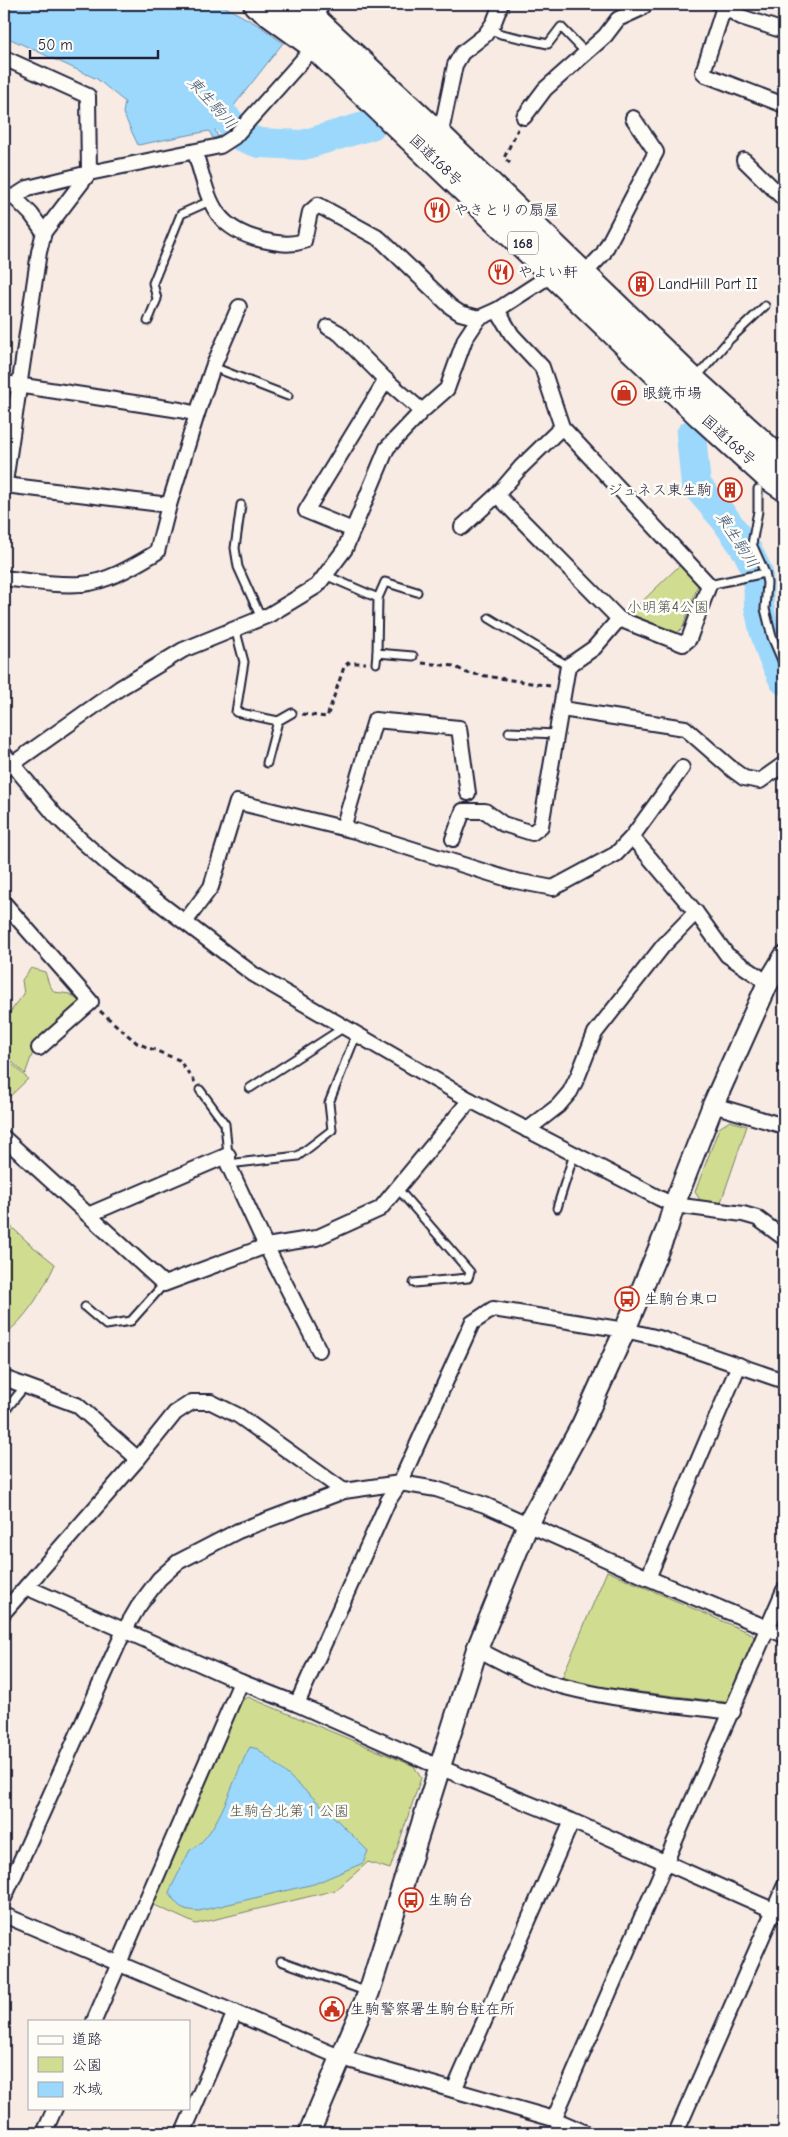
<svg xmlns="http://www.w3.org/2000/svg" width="788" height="2137" viewBox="0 0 788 2137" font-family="'Comic Neue','Klee One',sans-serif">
  <rect width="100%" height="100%" fill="#f7ebe4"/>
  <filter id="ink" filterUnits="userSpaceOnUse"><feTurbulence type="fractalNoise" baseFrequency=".02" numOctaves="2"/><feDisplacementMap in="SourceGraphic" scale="10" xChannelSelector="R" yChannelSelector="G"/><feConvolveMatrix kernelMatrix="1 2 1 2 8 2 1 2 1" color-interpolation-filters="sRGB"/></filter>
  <g filter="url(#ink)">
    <g fill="#d0dd90" stroke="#798066">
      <polygon points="681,564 693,573 698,585 683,627 677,633 629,614"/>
      <polygon points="31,968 45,972 49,984 54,992 70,994 81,1003 36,1044 25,1074 6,1056 4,1067 4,1020 24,994 22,980"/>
      <polygon points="11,1063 28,1079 4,1102 4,1084"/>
      <polygon points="730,1121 747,1126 720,1205 702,1203 695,1192 719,1128"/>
      <path d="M4,1220L31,1245L55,1264C44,1289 26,1319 4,1335Z"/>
      <polygon points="607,1571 752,1634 756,1641 730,1700 725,1702 607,1688 561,1680"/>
      <polygon points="248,1697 414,1766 421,1778 390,1869 368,1862 336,1890 196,1924 152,1904 241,1701"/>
    </g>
    <g fill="#9bd8fc" stroke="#6b8faf">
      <polygon points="4,4 220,4 260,26 283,43 215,130 218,137 213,138 209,131 138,145 123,113 125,102 97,79 4,36"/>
      <path d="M250,1747L258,1749L278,1766L329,1812L368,1851L363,1863L314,1884L199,1911C181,1910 178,1907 169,1892L190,1850C219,1837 234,1774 250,1747Z"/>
    </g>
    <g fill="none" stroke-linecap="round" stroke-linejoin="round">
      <g stroke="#9bd8fc" stroke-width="30">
        <polyline points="198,88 243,137 259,143 303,145 371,125"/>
        <polyline points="691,435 696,485 725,519 748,552 758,573 759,606 764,630 772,655 784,680"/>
      </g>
      <g stroke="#22223b" stroke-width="11">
        <g id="lane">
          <polyline points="489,29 501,34 548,44 561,27 586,53"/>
          <polyline points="148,321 157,299 153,283 181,214 210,201"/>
          <polyline points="213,367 288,396"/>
          <polyline points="696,378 728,341 765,306"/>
          <polyline points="758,489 758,511 752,544 765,573 767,583 765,609 772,637 784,665"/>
          <polyline points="241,505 235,548 238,567 261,618"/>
          <polyline points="325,575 378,598 385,582 417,592"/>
          <polyline points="709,585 765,573"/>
          <polyline points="378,598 377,653 413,656"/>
          <polyline points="489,618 568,666"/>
          <polyline points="235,628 244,662 236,712 278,721 267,763"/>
          <polyline points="376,663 377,653"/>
          <polyline points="278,721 292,713"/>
          <polyline points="509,732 557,734"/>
          <polyline points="250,1088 343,1028"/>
          <polyline points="200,1090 225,1124 228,1155"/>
          <polyline points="228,1164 298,1156 332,1130 329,1103 356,1035"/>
          <polyline points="398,1189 470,1272 468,1278 414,1283"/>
          <polyline points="557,1208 574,1154"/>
          <polyline points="85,1307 106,1325 131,1321 164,1284"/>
          <polyline points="4,1412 25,1386"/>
          <polyline points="281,1961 368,1992"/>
        </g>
      </g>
      <g stroke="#22223b" stroke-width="18">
        <g id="street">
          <polyline points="719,4 741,17 784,31"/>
          <polyline points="724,7 703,72 706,75 784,105"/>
          <polyline points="4,58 88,96 89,173 28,188 14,197 4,195"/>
          <polyline points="524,117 545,89 605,36 618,19 640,9 646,4"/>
          <polyline points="440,137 455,65 462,53 485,35 494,22 501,4"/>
          <path d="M195,152C209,197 210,227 262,240C276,243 289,246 304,241L310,212L318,205L380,239L451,307L460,313L479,318"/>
          <polyline points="744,160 784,199"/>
          <polyline points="14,197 31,214 44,232"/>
          <polyline points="583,275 603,254 656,152 633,118"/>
          <polyline points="497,310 512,335 542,367 562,427 709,585 689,639 683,644 619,619 497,495 521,467 562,427"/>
          <polyline points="328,327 339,333 386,380 422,411"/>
          <path d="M4,383L180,410L197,414L169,505L157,552C135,565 108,582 82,584C56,586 30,581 4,578"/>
          <polyline points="197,414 213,367 239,307"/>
          <polyline points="5,485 169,505"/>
          <polyline points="4,489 39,252 44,232 89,173 220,146 234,137 315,46 312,18 323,4"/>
          <polyline points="462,527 497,495"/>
          <polyline points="353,530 306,511 386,380"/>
          <polyline points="562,709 685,728 733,770 744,778 760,781 784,764"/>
          <polyline points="4,754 55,815 81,840 108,864 253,974 470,1100 659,1198 674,1205 743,1214 757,1218 784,1238"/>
          <polyline points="4,770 120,688 183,650 269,615 317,586 345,549 387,448 422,411 447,389 465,339 479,318 497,310 554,273"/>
          <polyline points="343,828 375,720 459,728 468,793"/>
          <polyline points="632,837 698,915 727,955 758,976 767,985"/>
          <polyline points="453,839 463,811 485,811 503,824 532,833 541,826 568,666 594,648 619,619"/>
          <polyline points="4,903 91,1002 39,1048"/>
          <polyline points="185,922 211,887 237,802 355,831 511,880 553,888 616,854 632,837 682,768"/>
          <polyline points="713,1105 784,1126"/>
          <polyline points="527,1130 558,1106 570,1092 578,1076 595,1033 663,946 696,912"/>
          <polyline points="4,1138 164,1284 266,1246 316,1238 380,1209 470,1100"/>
          <polyline points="88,1215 228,1155 228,1164 266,1246 319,1350"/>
          <polyline points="4,1378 77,1405 138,1459"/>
          <polyline points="648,1578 739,1365"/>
          <polyline points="26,1587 241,1682 297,1704 439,1767 572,1821 784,1915"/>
          <polyline points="4,1612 138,1459 175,1413 192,1402 211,1402 239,1416 344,1491"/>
          <path d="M477,1649C505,1663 534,1680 565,1687C619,1701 677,1705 733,1712"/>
          <polyline points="297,1704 388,1501 400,1483 472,1323 493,1309 625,1330 659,1338 784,1381"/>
          <polyline points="4,1898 124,1631 138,1607 159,1579 178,1562 238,1531 344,1491 400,1483 436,1489 485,1505 648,1578 784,1635"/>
          <polyline points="4,1915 342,2058 554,2119 586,2133"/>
          <polyline points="94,2021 241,1682"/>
          <polyline points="454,2090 572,1821"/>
          <polyline points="554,2119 784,1590"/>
          <polyline points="44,2133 55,2108"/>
          <polyline points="183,2133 235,2012"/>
          <polyline points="676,2133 784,1887"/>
        </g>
      </g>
      <g stroke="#22223b" stroke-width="24">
        <polyline id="secondary" points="309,2133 369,1992 477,1649 528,1524 582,1425 625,1330 667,1229 674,1205 713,1105 767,985 784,957"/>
      </g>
      <g stroke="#22223b" stroke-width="30">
        <g id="highway">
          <polyline points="257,4 315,46 701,415 768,476 784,487"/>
          <polyline points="294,4 312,18 440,137 693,381 784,464"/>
        </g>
      </g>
      <g stroke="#22223b" stroke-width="3" stroke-dasharray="5 4" stroke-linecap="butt">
        <polyline points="510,163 504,158 518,129"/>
        <polyline points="422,663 454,666 467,673 550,686"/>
        <polyline points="302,714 327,717 344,667 348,663 366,663"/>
        <polyline points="100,1011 137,1043 179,1060 195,1082"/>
      </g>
      <use href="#lane" stroke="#fdfcf7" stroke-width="7"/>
      <use href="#street" stroke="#fdfcf7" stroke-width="14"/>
      <use href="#secondary" stroke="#fdfcf7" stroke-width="20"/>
      <use href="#highway" stroke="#fdfcf7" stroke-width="26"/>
    </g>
  </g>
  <defs>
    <g id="restaurant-ring" transform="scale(1.25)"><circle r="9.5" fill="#fdfcf7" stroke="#c8321e" stroke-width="1.5"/><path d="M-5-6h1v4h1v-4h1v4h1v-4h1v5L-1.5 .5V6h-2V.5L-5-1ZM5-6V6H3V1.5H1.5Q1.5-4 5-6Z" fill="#c8321e"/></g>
    <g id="building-ring" transform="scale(1.25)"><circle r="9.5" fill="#fdfcf7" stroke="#c8321e" stroke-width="1.5"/><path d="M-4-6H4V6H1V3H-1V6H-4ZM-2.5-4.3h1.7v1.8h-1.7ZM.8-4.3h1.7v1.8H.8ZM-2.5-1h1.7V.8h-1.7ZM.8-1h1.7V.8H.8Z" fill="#c8321e"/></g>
    <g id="shop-ring" transform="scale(1.25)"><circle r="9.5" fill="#fdfcf7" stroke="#c8321e" stroke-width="1.5"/><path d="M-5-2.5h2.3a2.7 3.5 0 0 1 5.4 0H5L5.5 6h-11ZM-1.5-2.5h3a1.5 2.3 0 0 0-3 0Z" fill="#c8321e"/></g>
    <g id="bus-ring" transform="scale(1.25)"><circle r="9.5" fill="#fdfcf7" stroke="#c8321e" stroke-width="1.5"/><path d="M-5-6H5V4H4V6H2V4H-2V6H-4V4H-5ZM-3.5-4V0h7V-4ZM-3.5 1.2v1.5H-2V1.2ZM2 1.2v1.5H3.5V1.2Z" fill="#c8321e"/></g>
    <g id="civic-ring" transform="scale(1.25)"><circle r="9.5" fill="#fdfcf7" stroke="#c8321e" stroke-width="1.5"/><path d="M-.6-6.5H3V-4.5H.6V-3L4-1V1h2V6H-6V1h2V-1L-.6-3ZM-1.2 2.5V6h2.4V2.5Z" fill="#c8321e"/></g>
  </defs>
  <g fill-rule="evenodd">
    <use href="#restaurant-ring" x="437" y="210"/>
    <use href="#restaurant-ring" x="501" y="272"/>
    <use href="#building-ring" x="641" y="284"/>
    <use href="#shop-ring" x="624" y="393"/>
    <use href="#building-ring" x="730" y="490"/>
    <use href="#bus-ring" x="627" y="1299"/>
    <use href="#bus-ring" x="411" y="1900"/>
    <use href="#civic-ring" x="332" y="2009"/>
  </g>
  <g text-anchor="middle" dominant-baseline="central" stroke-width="5" stroke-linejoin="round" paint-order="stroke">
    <rect fill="#fdfcf7" stroke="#646373" stroke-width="1" x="508" y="231.5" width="30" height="23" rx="4"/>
    <g font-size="14" font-weight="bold" fill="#22223b">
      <text x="523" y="243">168</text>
    </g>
    <g font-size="15" fill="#22223b" stroke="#fdfcf7">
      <text transform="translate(436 160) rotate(44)">国道168号</text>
      <text transform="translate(729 440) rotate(42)">国道168号</text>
    </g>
    <g font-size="15" fill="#22223b" stroke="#fdfcf7" text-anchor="start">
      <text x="454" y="210">やきとりの扇屋</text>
      <text x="518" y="272">やよい軒</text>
      <text x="658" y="284">LandHill Part II</text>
      <text x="642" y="393">眼鏡市場</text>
      <text x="712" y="490" text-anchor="end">ジュネス東生駒</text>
      <text x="644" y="1299">生駒台東口</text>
      <text x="428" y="1900">生駒台</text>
      <text x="350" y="2009">生駒警察署生駒台駐在所</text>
    </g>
    <g font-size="15" fill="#565a54" stroke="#fdfcf7">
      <text x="668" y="607">小明第4公園</text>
      <text x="289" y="1811">生駒台北第１公園</text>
    </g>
    <g font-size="16" font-style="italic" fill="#465975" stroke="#fdfcf7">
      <text transform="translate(212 103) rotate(48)">東生駒川</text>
      <text transform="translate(737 540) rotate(57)">東生駒川</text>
    </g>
  </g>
  <rect width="788" height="2137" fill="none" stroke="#fdfcf7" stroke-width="20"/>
  <rect x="10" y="10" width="768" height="2117" fill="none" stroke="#22223b" stroke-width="2" filter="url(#ink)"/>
  <rect x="28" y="2020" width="162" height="90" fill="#fdfcf7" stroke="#a5a5ac"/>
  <rect x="38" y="2036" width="25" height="8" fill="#fdfcf7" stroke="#a5a5ac"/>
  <text x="72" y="2044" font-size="15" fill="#22223b">道路</text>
  <rect x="38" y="2057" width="25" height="15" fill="#d0dd90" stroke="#a5a5ac"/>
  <text x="72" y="2070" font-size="15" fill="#22223b">公園</text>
  <rect x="38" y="2082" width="25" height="15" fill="#9bd8fc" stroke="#a5a5ac"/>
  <text x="72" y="2094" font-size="15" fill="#22223b">水域</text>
  <path d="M30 50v8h128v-8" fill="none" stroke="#22223b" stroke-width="2.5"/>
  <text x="38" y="50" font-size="15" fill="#22223b" stroke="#fdfcf7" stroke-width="4" paint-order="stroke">50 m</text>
</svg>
